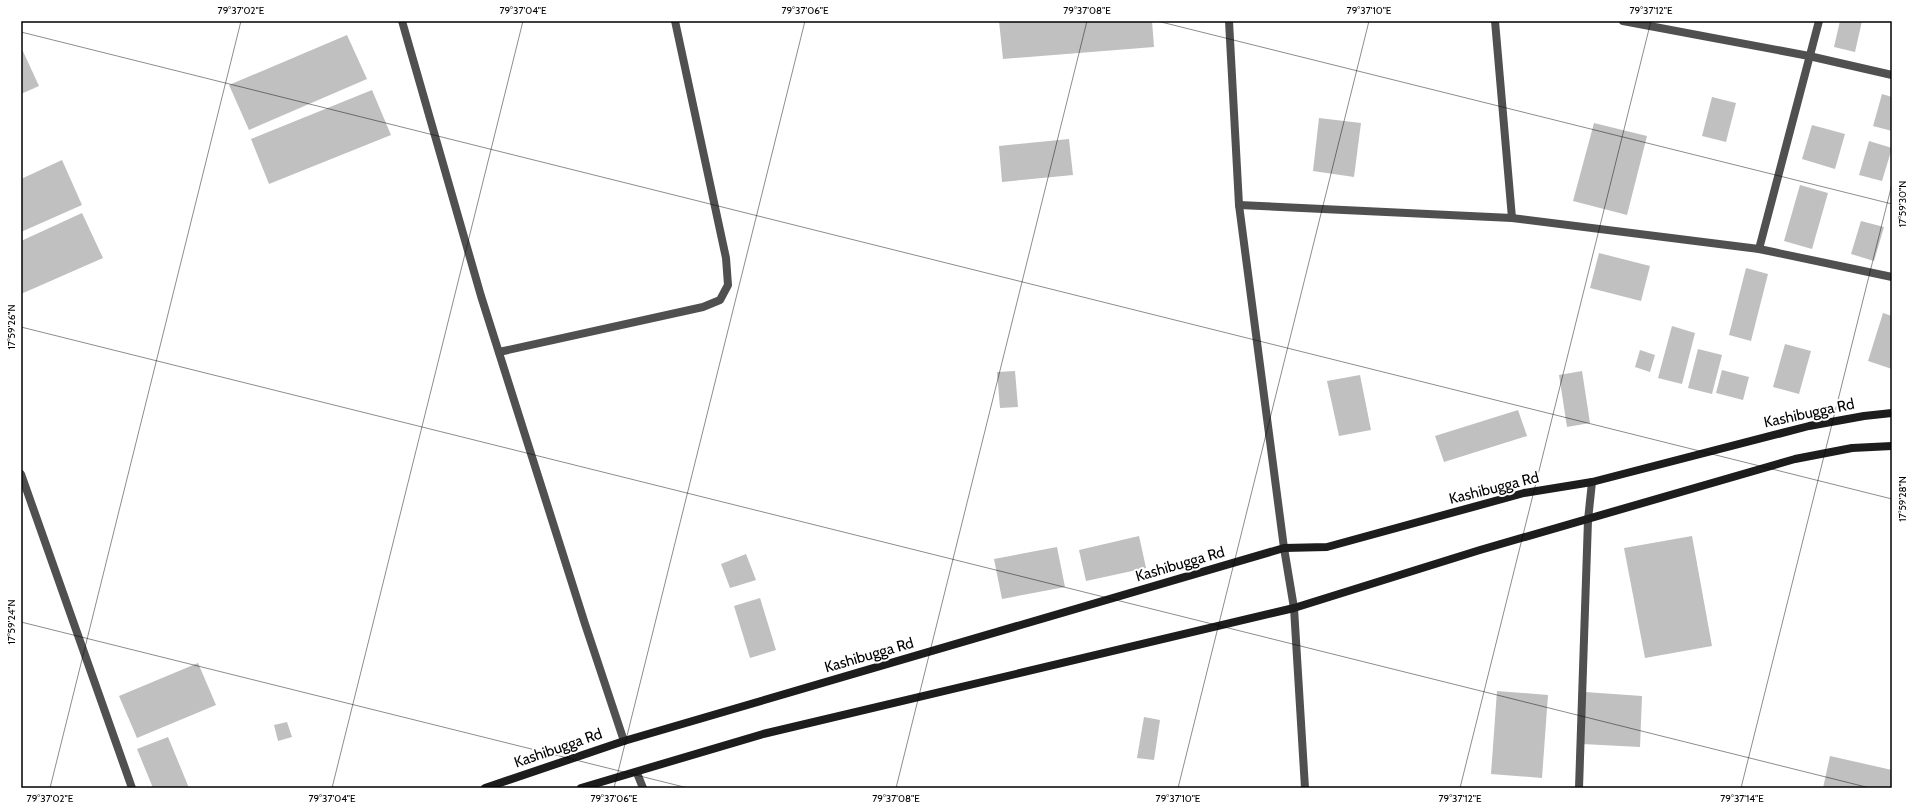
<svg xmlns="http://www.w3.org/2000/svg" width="1913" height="809" viewBox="0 0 1913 809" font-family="Cabin,sans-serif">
  <rect width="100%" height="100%" fill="#fff"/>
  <g fill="#c0c0c0">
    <polygon points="999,21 1152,21 1154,47 1003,59"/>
    <polygon points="1840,21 1862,21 1855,52 1834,47"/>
    <polygon points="347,35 367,79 249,130 229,85"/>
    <polygon points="21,47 39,86 21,94"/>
    <polygon points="372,90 391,135 269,184 251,139"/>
    <polygon points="1882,94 1892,97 1892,131 1873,126"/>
    <polygon points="1712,97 1736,103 1726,142 1702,136"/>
    <polygon points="1319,118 1361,123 1354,177 1313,171"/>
    <polygon points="1594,123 1647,136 1627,215 1573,201"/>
    <polygon points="1812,125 1845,134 1835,169 1802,159"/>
    <polygon points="1069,139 1073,175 1002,182 999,146"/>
    <polygon points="1869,141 1892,148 1882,181 1859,175"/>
    <polygon points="62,160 82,205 21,232 21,179"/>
    <polygon points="1800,185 1828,193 1812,249 1784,241"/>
    <polygon points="82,213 103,258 21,294 21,241"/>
    <polygon points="1861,221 1884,227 1874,261 1851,254"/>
    <polygon points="1599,253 1650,266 1641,301 1590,288"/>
    <polygon points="1746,268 1768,274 1751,341 1729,335"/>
    <polygon points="1883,313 1892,316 1892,369 1868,361"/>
    <polygon points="1672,326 1695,333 1682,384 1658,378"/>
    <polygon points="1785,344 1811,351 1799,394 1773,387"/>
    <polygon points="1698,349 1722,355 1712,394 1688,388"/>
    <polygon points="1640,350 1655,355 1650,372 1635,367"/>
    <polygon points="1722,370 1749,377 1743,400 1716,393"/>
    <polygon points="1015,371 1018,407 1000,408 997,372"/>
    <polygon points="1582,371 1590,423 1567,427 1559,375"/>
    <polygon points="1360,375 1371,430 1339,436 1327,381"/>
    <polygon points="1518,410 1527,436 1444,462 1435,436"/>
    <polygon points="1139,536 1146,568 1086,581 1079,550"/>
    <polygon points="1692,536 1712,646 1645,658 1624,548"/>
    <polygon points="1057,547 1065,587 1002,599 994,559"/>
    <polygon points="746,554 756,580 730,588 721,564"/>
    <polygon points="760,598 776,650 750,658 734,606"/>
    <polygon points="198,663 216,705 137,738 119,696"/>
    <polygon points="1497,691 1548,695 1542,778 1491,774"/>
    <polygon points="1585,692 1642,696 1640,747 1582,744"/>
    <polygon points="1144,717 1160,720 1154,760 1137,758"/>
    <polygon points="287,722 292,737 278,741 274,725"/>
    <polygon points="168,737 189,788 153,788 137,749"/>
    <polygon points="1830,756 1892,770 1892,788 1823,788"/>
  </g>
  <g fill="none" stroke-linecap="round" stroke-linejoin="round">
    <g stroke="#505050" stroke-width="8">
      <polyline points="402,21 481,296 585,624 624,741"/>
      <polyline points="1229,21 1239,205 1284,548 1294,608 1305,788"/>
      <polyline points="1495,21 1512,218"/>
      <polyline points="1623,21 1809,56 1892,75"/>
      <polyline points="1239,205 1512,218 1759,249 1892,277"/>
      <polyline points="1759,249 1819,21"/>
      <polyline points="499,352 703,307 720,300 728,285 726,258 675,21"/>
      <polyline points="21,474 132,788"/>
      <polyline points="637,773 643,788"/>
      <polyline points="1579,788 1588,520 1592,482"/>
    </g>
    <g stroke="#1d1d1d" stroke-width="8">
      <polyline points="485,788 624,741 1284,548 1327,547 1524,493 1592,482 1809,426 1864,416 1892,413"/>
      <polyline points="581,788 763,734 1294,608 1480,550 1795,459 1852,448 1892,446"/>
    </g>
  </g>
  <path fill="none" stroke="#000" stroke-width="1" stroke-opacity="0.45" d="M1157,21L1892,204M21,32L1892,499M21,327L1870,788M21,622L688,788M50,788L241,21M332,788L523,21M614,788L805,21M896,788L1087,21M1178,788L1369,21M1460,788L1651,21M1741,788L1892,184"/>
  <g text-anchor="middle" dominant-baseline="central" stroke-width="4" stroke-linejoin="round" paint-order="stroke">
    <g font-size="15" fill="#000" stroke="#fff">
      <text transform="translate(1809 413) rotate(-12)">Kashibugga Rd</text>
      <text transform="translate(1494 488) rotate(-14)">Kashibugga Rd</text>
      <text transform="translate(1180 564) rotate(-16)">Kashibugga Rd</text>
      <text transform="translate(869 655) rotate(-16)">Kashibugga Rd</text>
      <text transform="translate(558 748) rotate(-19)">Kashibugga Rd</text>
    </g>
  </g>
  <rect width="1913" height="809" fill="none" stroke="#ffffff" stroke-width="44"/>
  <rect x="22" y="22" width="1869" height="765" fill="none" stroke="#000" stroke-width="1.5"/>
  <g font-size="10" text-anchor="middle" fill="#000">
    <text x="241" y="14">79°37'02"E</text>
    <text x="523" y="14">79°37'04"E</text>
    <text x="805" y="14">79°37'06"E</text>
    <text x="1087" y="14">79°37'08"E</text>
    <text x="1369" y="14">79°37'10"E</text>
    <text x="1651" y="14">79°37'12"E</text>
    <text transform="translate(1902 204) rotate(-90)" y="4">17°59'30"N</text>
    <text transform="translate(11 327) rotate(-90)" y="4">17°59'26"N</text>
    <text transform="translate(1902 499) rotate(-90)" y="4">17°59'28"N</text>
    <text transform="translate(11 622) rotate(-90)" y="4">17°59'24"N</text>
    <text x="50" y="802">79°37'02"E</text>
    <text x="332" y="802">79°37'04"E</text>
    <text x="614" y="802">79°37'06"E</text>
    <text x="896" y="802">79°37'08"E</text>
    <text x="1178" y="802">79°37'10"E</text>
    <text x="1460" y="802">79°37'12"E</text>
    <text x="1742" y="802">79°37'14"E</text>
  </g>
</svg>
